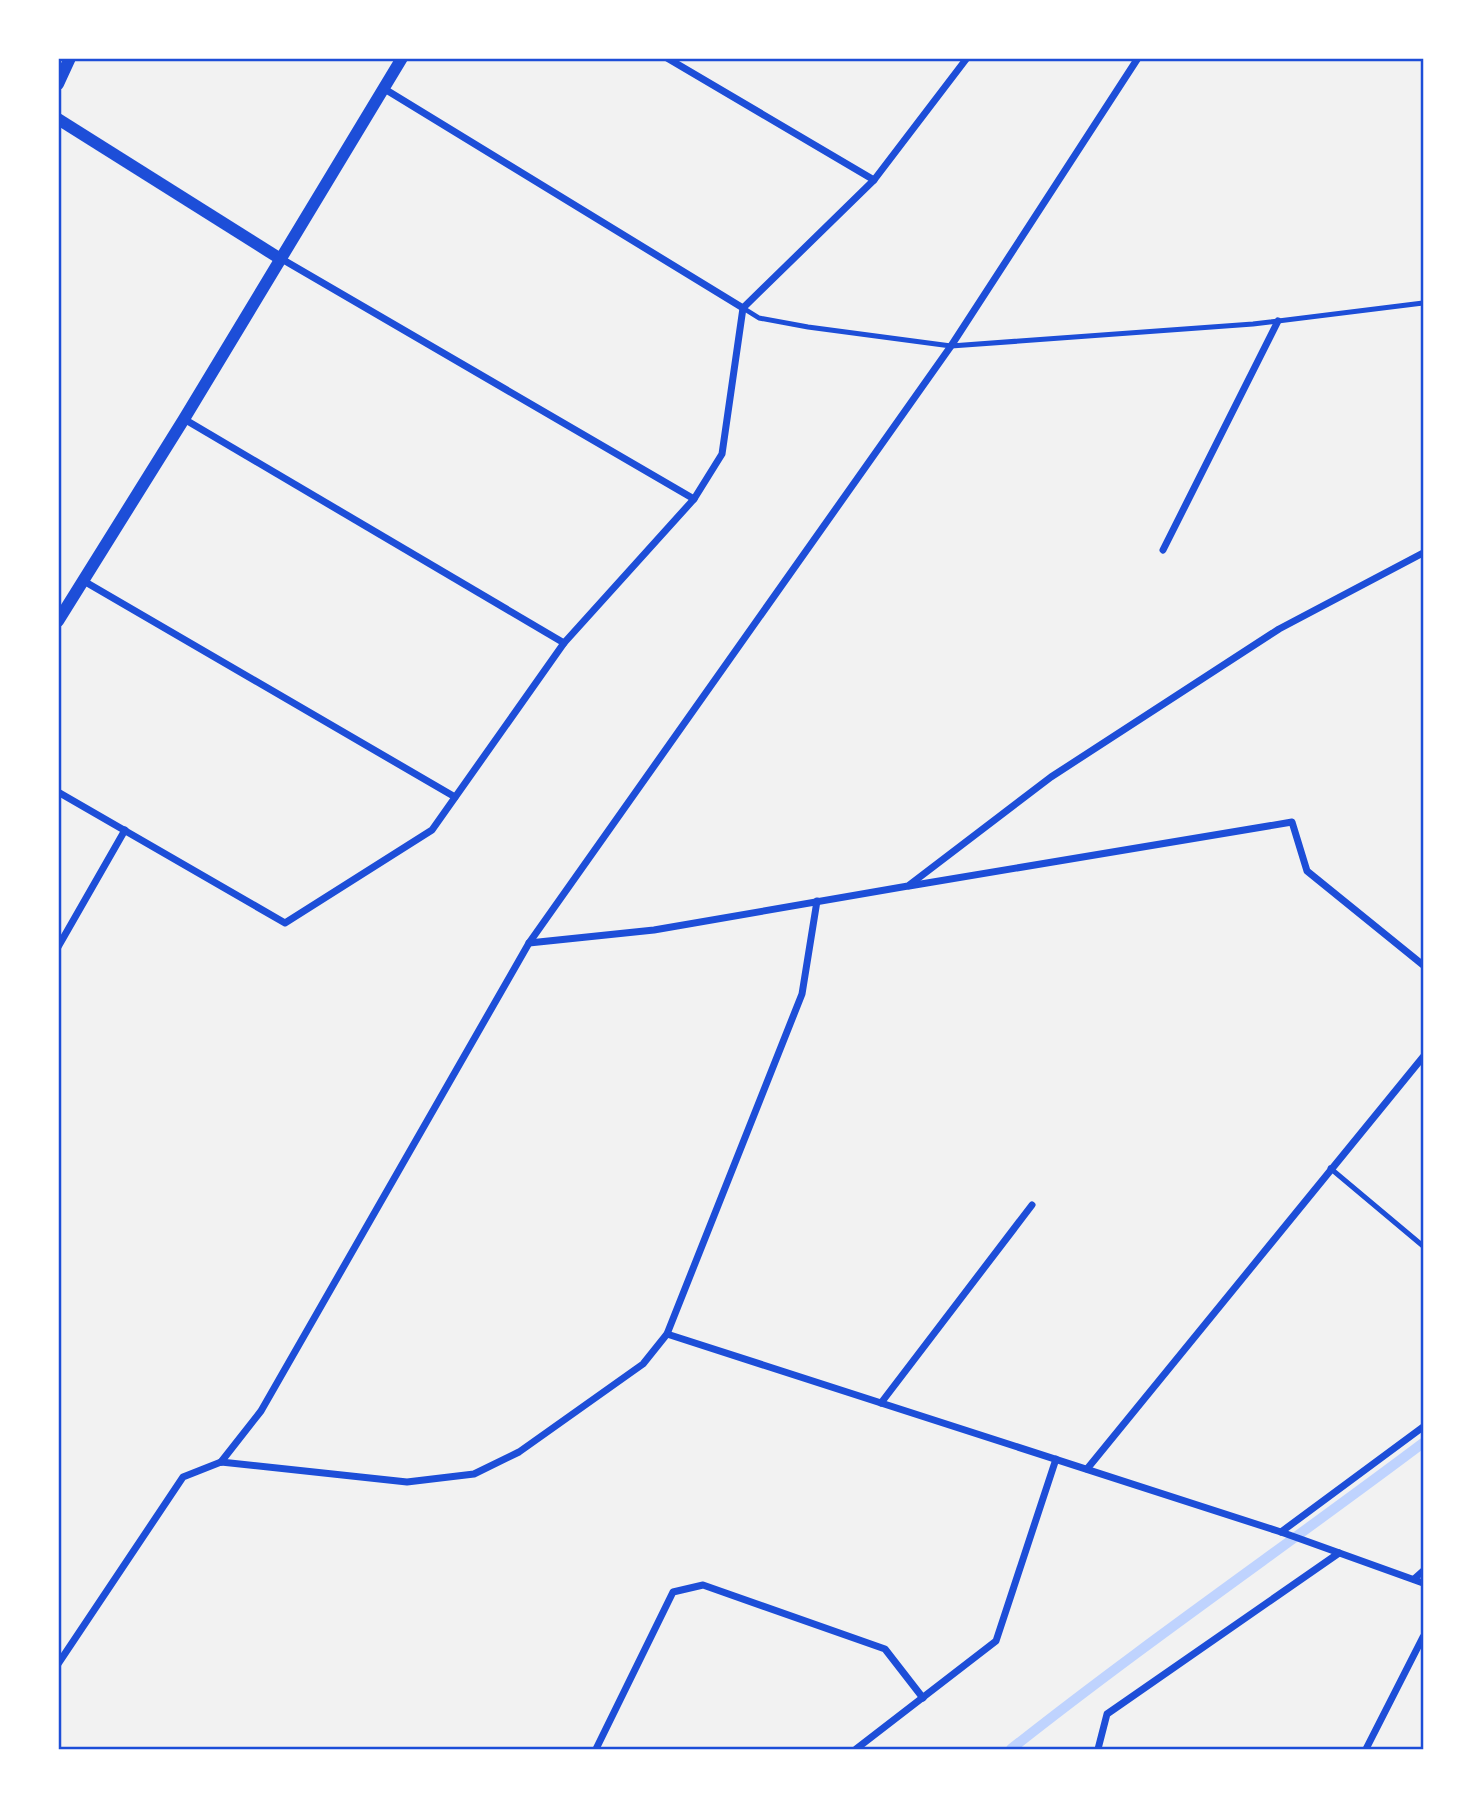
<svg xmlns="http://www.w3.org/2000/svg" width="1481" height="1807" viewBox="0 0 1481 1807" font-family="Poppins,sans-serif">
  <rect width="100%" height="100%" fill="#f2f2f2"/>
  <g fill="none" stroke-linecap="round" stroke-linejoin="round">
    <path stroke="#bfd3fe" stroke-width="10" d="M1011,1749C1145,1643 1286,1546 1423,1443"/>
    <g stroke="#1d4ed8" stroke-width="5">
      <polyline points="743,308 759,318 808,327 951,346 1253,324 1423,303"/>
      <polyline points="1330,1168 1423,1246"/>
    </g>
    <g stroke="#1d4ed8" stroke-width="7">
      <polyline points="667,58 874,180"/>
      <polyline points="383,88 743,308"/>
      <polyline points="280,258 694,499"/>
      <polyline points="184,419 564,643"/>
      <polyline points="1163,550 1278,321"/>
      <polyline points="82,580 455,797"/>
      <polyline points="58,792 285,923 432,830 564,643 694,499 722,454 743,308 874,180 967,58"/>
      <polyline points="909,886 1292,822 1307,871 1423,965"/>
      <polyline points="529,943 654,930 908,886 1051,777 1279,629 1423,553"/>
      <polyline points="58,947 125,830"/>
      <polyline points="667,1334 1281,1532 1423,1583"/>
      <polyline points="881,1403 1032,1205"/>
      <polyline points="221,1462 261,1411 529,943 951,346 1138,58"/>
      <polyline points="1087,1469 1423,1057"/>
      <polyline points="1281,1532 1423,1427"/>
      <polyline points="1414,1579 1423,1571"/>
      <polyline points="58,1664 183,1477 221,1462 407,1482 474,1474 519,1452 643,1364 667,1334 802,994 817,901"/>
      <polyline points="596,1749 673,1592 703,1585 885,1649 923,1698"/>
      <polyline points="856,1749 996,1641 1056,1459"/>
      <polyline points="1098,1749 1107,1714 1339,1553"/>
      <polyline points="1366,1749 1423,1637"/>
    </g>
    <g stroke="#1d4ed8" stroke-width="12">
      <polyline points="58,84 70,58"/>
      <polyline points="58,119 279,258"/>
      <polyline points="58,621 184,419 402,58"/>
    </g>
  </g>
  <rect width="1481" height="1807" fill="none" stroke="#ffffff" stroke-width="119"/>
  <rect x="60" y="60" width="1362" height="1688" fill="none" stroke="#1d4ed8" stroke-width="2.5"/>
</svg>
